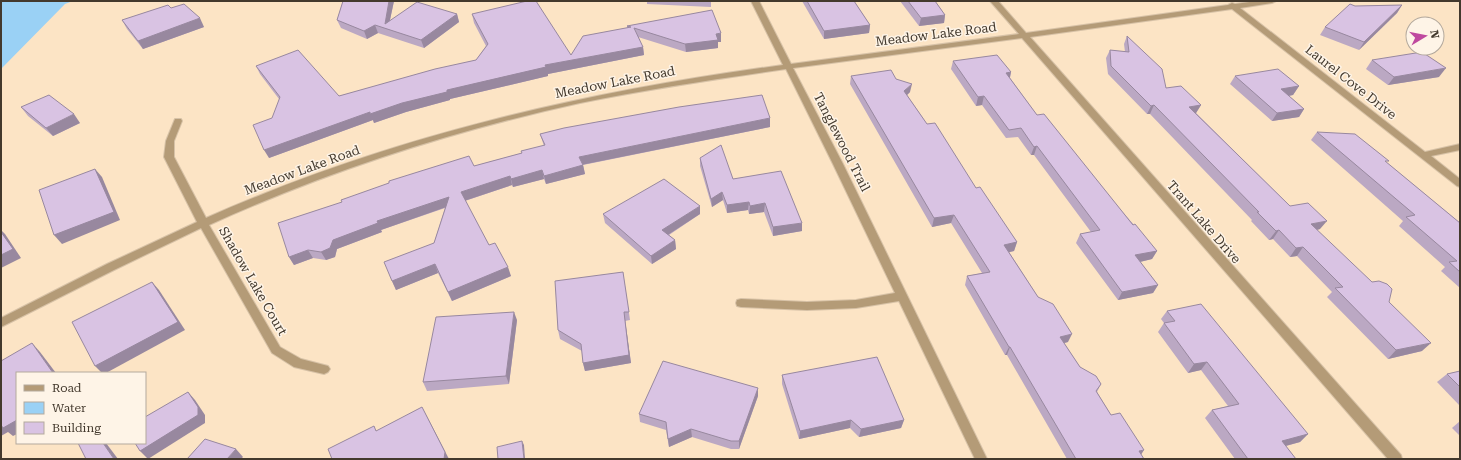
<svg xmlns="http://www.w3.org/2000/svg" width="1461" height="460" viewBox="0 0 1461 460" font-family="'Roboto Serif',serif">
  <rect width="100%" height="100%" fill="#fce4c5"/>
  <polygon fill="#9ad1f5" points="1,1 73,1 65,4 1,69"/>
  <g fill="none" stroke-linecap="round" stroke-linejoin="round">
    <g stroke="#d7c2a7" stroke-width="2">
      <path id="minor" d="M751,1H759L791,64L1019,34L990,1H998L1026,33L1228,5L1232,3L1235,4L1257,1H1276L1272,3L1240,8L1425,152L1460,144V150L1431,156L1460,179V187L1457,186L1232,9L1030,37L1401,455L1402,459H1388L1022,38L793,68L843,164L987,459H975L899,301L856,308L807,310L741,307L737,306L736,303L737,300L741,299L807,302L856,300L895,293L833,164L786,69C717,79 648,89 580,103C452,131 328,171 209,225L280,347L301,359L328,366L330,369L328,372L324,374L294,367L272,353L201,228L114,270L1,327V318L107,264L197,222L164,157L166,141L175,119H181L182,121L174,141V157L206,218C391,136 583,92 783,65Z"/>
    </g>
    <use href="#minor" fill="#b49b77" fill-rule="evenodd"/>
  </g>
  <g fill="#bba8c3">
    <polygon points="343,1 394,1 390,20 457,14 459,22 424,48 378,33 367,39 341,28 337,20"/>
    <polygon points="647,1 711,1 711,7 647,4"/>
    <polygon points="802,1 854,1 870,25 869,33 824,39"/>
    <polygon points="900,1 935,1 945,15 944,23 919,26"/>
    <polygon points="1402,5 1397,13 1359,50 1320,35 1325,27 1355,6"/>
    <polygon points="171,8 204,27 143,49 127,29 122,20"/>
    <polygon points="472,14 571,55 627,28 627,26 721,42 718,42 718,48 686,52 638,37 643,47 644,55 548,74 548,76 450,99 450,100 406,112 374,123 373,120 269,158 279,99 260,74 256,66 339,96 476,60 486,46 474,23"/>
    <polygon points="1127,36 1166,88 1201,105 1196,113 1290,206 1320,229 1317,230 1389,302 1422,351 1388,359 1327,297 1332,292 1297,256 1290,257 1273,239 1269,240 1251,221 1252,220 1150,114 1147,114 1108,74 1106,58 1110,50 1125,52 1124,44"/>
    <polygon points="1372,60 1439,77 1388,85 1366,69"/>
    <polygon points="953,61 1011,72 1010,78 1037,115 1157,251 1152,259 1140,262 1158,285 1153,293 1118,300 1076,243 1080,234 1091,232 1034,155 1031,155 1018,137 1006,138 982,105 976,106 951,69"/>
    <polygon points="851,76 896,79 910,92 907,95 927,124 976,188 1017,242 1014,251 1009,252 1038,297 1068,342 1064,343 1080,367 1101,384 1097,392 1111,415 1144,459 1067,459 1007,355 1005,355 965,285 967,276 982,273 951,223 932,227 850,84"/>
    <polygon points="1235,76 1299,86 1293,95 1289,96 1304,109 1299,117 1272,121 1230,84"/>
    <polygon points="21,107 80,123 53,136 28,116"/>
    <polygon points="770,118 770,127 583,165 585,174 546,184 544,179 513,187 512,185 465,201 489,245 511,276 452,301 438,273 396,290 392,281 434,243 445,208 381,230 382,232 337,249 335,257 326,260 313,258 294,265 289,257 474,166 522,153 544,146 540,134"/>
    <polygon points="1317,132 1387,163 1460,223 1460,288 1441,271 1445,267 1399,226 1403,221 1311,140"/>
    <polygon points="700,158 733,179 802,231 773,236 764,212 749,214 748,210 727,213 723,200 712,207 700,166"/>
    <polygon points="603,214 700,214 669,235 675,240 676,249 652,264 605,223"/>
    <polygon points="623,272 630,320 625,321 631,363 585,371 583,363 582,351 560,339 558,330"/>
    <polygon points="1167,311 1308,434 1300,442 1286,446 1296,459 1235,459 1205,418 1212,410 1228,406 1201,370 1188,373 1158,332 1164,323 1161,319"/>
    <polygon points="517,320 509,384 427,391 423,382"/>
    <polygon points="1460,371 1460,406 1437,382 1447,374"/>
    <polygon points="782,375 904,420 901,428 859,437 850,428 799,439 782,384"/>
    <polygon points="758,396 739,449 731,449 692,437 669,447 666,430 640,422 639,414"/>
    <polygon points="1460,421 1460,436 1452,428"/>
  </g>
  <g fill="#98889f">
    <polygon points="389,1 394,1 388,29 385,24"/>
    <polygon points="1402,5 1397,13 1359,50 1364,42"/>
    <polygon points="457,14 459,22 424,48 421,40"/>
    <polygon points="945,15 944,23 919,26 921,18"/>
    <polygon points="200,18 204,27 143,49 138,41"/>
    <polygon points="375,25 378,33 367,39 364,31"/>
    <polygon points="870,25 869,33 824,39 824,31"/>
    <polygon points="721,33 721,42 718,42 718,48 686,52 685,44 716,34"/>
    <polygon points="643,47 644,55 548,74 548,76 450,99 450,100 406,112 374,123 373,120 269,158 264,150 370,112 402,103 447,90 545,65"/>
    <polygon points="1446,68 1439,77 1388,85 1394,77"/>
    <polygon points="1011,72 1009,81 1006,73"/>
    <polygon points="912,84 910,92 903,99 904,91"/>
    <polygon points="1299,86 1293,95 1276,98 1281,89"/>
    <polygon points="984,96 982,105 976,106 978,97"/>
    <polygon points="1154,105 1150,114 1147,114 1151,106"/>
    <polygon points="1201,105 1196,113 1184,115 1189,107"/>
    <polygon points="1304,109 1299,117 1272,121 1277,113"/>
    <polygon points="74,114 80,123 53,136 46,128"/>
    <polygon points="770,118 770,127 581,165 579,157"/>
    <polygon points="1037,146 1034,155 1031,155 1034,147"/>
    <polygon points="583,165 585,174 546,184 544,176"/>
    <polygon points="95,169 102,177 120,220 62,244 54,235"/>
    <polygon points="542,170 544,179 513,187 511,179"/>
    <polygon points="510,176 512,185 464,201 461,192"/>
    <polygon points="722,192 723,200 712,207 711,199"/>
    <polygon points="449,197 452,205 381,230 382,232 337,249 335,257 326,260 321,252 333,240 377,221"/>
    <polygon points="749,202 748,210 727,213 727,205"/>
    <polygon points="765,203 764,212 749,214 750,206"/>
    <polygon points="700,206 700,214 663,238 662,230"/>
    <polygon points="954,215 951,223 932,227 934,218"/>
    <polygon points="1327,221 1320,229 1304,233 1311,224"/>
    <polygon points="802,223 802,231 773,236 773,227"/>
    <polygon points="1,230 5,234 21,258 1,268"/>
    <polygon points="1279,230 1273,239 1269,240 1276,231"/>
    <polygon points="675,240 676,249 652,264 651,256"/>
    <polygon points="1017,242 1014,251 1001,254 1004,245"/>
    <polygon points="1303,247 1297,256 1290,257 1296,248"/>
    <polygon points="308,250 313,258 294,265 289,257"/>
    <polygon points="1157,251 1152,259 1131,264 1135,255"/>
    <polygon points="435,264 438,273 396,290 392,281"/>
    <polygon points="508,267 511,276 452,301 448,292"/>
    <polygon points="152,282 159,290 185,330 106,373 102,373 95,366"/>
    <polygon points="1158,285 1153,293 1118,300 1122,292"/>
    <polygon points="514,312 517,320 509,384 506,376"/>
    <polygon points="624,312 631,363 585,371 583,363"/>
    <polygon points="1072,334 1068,342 1056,345 1060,337"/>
    <polygon points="32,343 40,352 56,373 53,373"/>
    <polygon points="1431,343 1422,351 1388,359 1396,350"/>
    <polygon points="1009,347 1010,347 1007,355 1005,355"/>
    <polygon points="1207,362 1201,370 1188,373 1194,364"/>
    <polygon points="758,388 758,396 739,449 739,441"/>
    <polygon points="188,392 195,400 205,415 205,423 148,459 140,451"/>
    <polygon points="422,407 449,459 444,459"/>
    <polygon points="17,420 17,434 13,436 8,432 1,436 1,424"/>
    <polygon points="851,420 850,428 799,439 800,431"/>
    <polygon points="904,420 901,428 859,437 861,429"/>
    <polygon points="691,429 692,437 669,447 668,439"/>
    <polygon points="1308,434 1300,442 1274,449 1282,441"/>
    <polygon points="522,441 524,445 525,459 524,459"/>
    <polygon points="103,443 106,443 118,459 114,459"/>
    <polygon points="236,449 243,457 241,459 227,459"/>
    <polygon points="1144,450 1139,458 1139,451"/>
  </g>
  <g fill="#d9c3e3" stroke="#98889f">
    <polygon points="343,1 389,1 385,24 417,2 457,14 421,40 375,25 364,31 337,20"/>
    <polygon points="527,1 536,1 571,55 583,36 631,27 627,26 712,10 721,33 716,34 718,40 685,44 634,28 643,47 545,65 546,67 447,90 447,92 402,103 370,114 370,112 264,150 253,125 272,118 280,97 256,66 298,50 339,96 435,69 476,60 488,44 472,14"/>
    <polygon points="807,1 854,1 870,25 824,31"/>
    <polygon points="908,1 935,1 945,15 921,18"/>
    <polygon points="184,4 200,18 138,41 122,20 168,5 171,8"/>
    <polygon points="1350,4 1355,6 1402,5 1364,42 1325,27"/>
    <polygon points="1127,36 1162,69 1166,88 1181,86 1201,105 1189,107 1290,206 1308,203 1327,221 1311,224 1372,282 1379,281 1387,284 1392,289 1389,302 1431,343 1396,350 1335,288 1343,287 1303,247 1296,248 1279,230 1276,231 1257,212 1259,212 1154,105 1151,106 1111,66 1110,50 1129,52"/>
    <polygon points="1422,52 1446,68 1394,77 1372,60"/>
    <polygon points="997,55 1011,72 1006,73 1037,115 1044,114 1133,225 1135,224 1157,251 1135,255 1158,285 1122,292 1080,234 1100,230 1037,146 1034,147 1021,128 1009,130 984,96 978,97 953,61"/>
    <polygon points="1278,69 1299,86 1281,89 1304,109 1277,113 1235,76"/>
    <polygon points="891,70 896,79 912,84 904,91 927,124 935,123 976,188 980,187 1017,242 1004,245 1038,297 1053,304 1072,334 1060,337 1080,367 1096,376 1101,384 1096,391 1111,415 1120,413 1144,450 1139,451 1144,459 1076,459 1010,347 1009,347 967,276 990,272 954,215 934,218 851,76"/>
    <polygon points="49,95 74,114 46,128 21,107"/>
    <polygon points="762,95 770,118 579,157 583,165 544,176 542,170 511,179 510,176 461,192 489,245 495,243 508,267 448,292 435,264 392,281 384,262 434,243 449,197 377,221 378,223 333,240 330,248 321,252 308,250 289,257 278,223 342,202 341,200 389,183 389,181 469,156 474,166 522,153 521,151 545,145 540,134 564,128 679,107"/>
    <polygon points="1317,132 1355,134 1389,161 1385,161 1460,223 1460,272 1449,262 1457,261 1406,217 1415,215"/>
    <polygon points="721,145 733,179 781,171 802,223 773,227 765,203 750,206 749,202 727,205 722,192 711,199 700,158"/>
    <polygon points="95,169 114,212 54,235 39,190"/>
    <polygon points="664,179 700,206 662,230 675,240 651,256 603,214"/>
    <polygon points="1,232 13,249 1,255"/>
    <polygon points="623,272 629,312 624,312 629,355 583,363 581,344 558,330 555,281"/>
    <polygon points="152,282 178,322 95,366 72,322"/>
    <polygon points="1201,304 1308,434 1282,441 1296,459 1248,459 1212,410 1239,404 1207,362 1194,364 1164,323 1175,321 1167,311"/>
    <polygon points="514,312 506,376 423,382 436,317"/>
    <polygon points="32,343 53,373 17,373 17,420 3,428 1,425 1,361"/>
    <polygon points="877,357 904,420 861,429 851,420 800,431 782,375"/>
    <polygon points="663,361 758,388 739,441 731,441 691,429 668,439 666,422 639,414"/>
    <polygon points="1460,371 1460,387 1447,374"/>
    <polygon points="188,392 198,407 198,415 140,451 135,443 145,443 145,417"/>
    <polygon points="422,407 445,452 444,459 332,459 328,449 374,426 376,431"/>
    <polygon points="205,439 236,449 227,459 187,459"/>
    <polygon points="522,441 524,459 498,459 497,447"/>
    <polygon points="78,443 103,443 114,459 86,459"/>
  </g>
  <g text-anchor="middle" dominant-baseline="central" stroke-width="3" stroke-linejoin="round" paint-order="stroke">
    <g font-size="13" fill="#43392d" stroke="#fef4e7">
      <text transform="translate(936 34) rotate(-7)">Meadow Lake Road</text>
      <text transform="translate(615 82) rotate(-11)">Meadow Lake Road</text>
      <text transform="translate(1351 82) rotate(38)">Laurel Cove Drive</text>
      <text transform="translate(842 142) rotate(63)">Tanglewood Trail</text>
      <text transform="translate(302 170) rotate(-20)">Meadow Lake Road</text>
      <text transform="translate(1204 222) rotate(49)">Trant Lake Drive</text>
      <text transform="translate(253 281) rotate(60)">Shadow Lake Court</text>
    </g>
  </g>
  <rect width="1461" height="460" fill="none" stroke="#43392d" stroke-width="4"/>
  <rect x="16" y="372" width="130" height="72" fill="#fef4e7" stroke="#b3a99d"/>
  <rect x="24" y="385" width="20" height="6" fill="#b49b77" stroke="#b3a99d"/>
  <text x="52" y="392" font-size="12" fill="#43392d">Road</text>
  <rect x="24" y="402" width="20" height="12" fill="#9ad1f5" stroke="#b3a99d"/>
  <text x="52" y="412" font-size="12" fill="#43392d">Water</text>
  <rect x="24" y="422" width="20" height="12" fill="#d9c3e3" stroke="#b3a99d"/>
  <text x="52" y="432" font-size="12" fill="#43392d">Building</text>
  <g transform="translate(1425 36) rotate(80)"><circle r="19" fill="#fef4e7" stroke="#b3a99d"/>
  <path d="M0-3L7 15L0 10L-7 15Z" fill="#bf499f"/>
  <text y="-6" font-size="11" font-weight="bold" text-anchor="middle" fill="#43392d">N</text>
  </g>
</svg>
